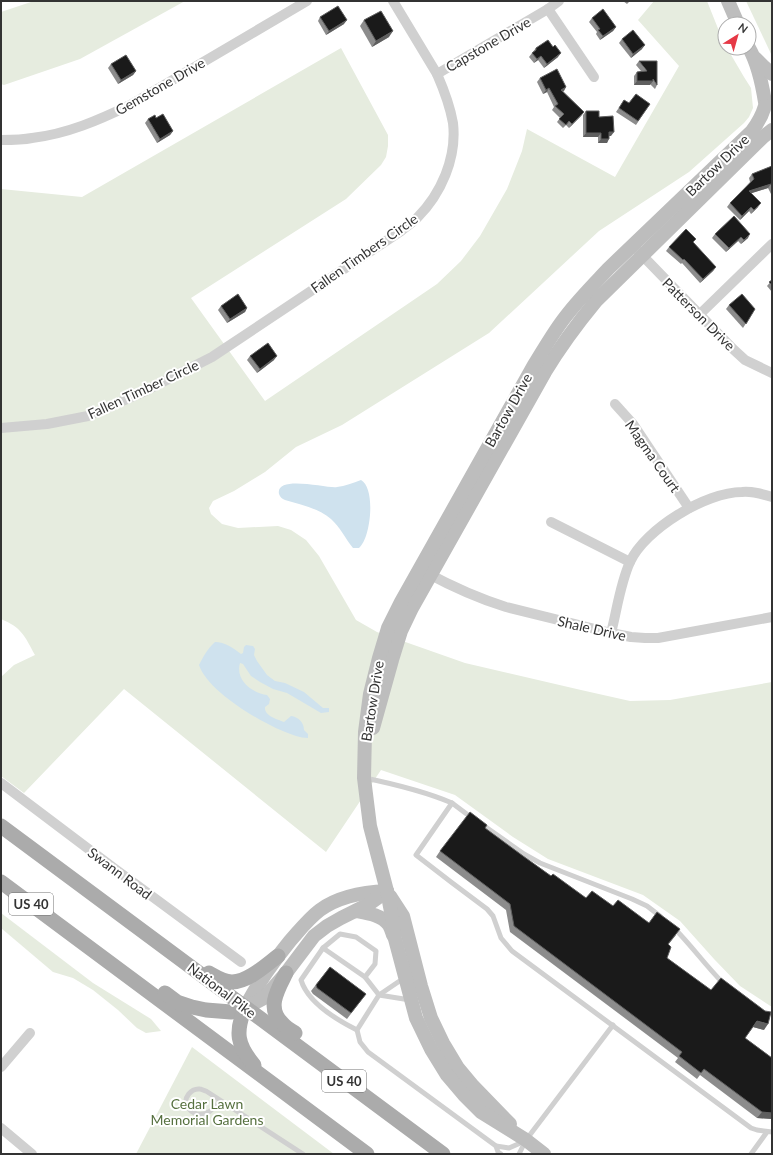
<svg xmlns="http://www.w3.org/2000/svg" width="773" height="1155" viewBox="0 0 773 1155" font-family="Lato,sans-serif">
  <rect width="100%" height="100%" fill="#fff"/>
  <g fill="#e6ecdf">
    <polygon points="34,1 185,1 80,59 4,85 1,84 1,12"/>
    <path d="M654,1H707L721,36L725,44V48H727L744,77L751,88L753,108L749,117L744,123L689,172L599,231L489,333L342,425L296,447L265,472L234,491L213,501L209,508L211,514L222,524L238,528L278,526L291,530L306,540L319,556L356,620L377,632L465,663L581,690L630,701L670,700L772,682V1007L740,986L714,959L680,921L643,895L548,859L513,837L455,795L381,770L326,852L124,689L24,793L1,776V677L14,665L35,655C24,635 22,628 1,619V189L82,197L341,48L388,135V146L386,157L381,165L346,199L191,298L265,401L437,284L461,261L480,236L507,189L522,151L527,129L615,177L679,66L638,20Z"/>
    <polygon points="746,1 772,1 772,56"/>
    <polygon points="1,913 93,983 151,1019 161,1031 146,1033 137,1028 118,1010 93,990 73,978 53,972 1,928"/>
    <polygon points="192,1047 334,1154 136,1154"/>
  </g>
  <g fill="#cfe2ee">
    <path d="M361,480C376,488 371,538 359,548H353C345,538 340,527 331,519C318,508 301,505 285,500C282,499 280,497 279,494C275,474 329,489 337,487C345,486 353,483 361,480Z"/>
    <path d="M215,642C225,642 233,648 241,654L243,653L244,647L246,645L253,646L255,649L254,655L257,661L267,675L275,681L285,683L304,692L323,708H329V712L321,713L287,693L273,689L260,682L251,676L243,664L240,663C235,680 252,693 267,695L270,699L269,704L265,707C264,716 277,719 284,722L291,716C299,717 304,723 304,730L308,734V738C304,738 300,737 296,736C269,728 208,693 199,665C203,657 208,648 215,642Z"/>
  </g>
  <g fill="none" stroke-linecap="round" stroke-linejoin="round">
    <g stroke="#d0d0d0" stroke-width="5">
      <path d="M365,778C394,784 424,791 452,803L416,855L451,882L487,909L493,916L501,938L512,951L751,1128L757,1130L772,1132"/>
      <polyline points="452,803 472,818"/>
      <polyline points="480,823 524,854 540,863 632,899 647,906 660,916"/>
      <path d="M674,928C691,945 706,966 723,983"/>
      <polyline points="323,948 365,977 379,995 410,1000"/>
      <polyline points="404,978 379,995 357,1030 360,1042 368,1052 496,1146 498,1152 501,1154"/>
      <path d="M357,1030C337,1020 308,1003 301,980L323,948L340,934L356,937L376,951L375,964L365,977"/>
      <path d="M220,1101C214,1108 208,1116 197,1114C193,1113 189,1110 187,1106C183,1098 191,1088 200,1089C201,1089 205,1091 206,1091L303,1154"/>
      <polyline points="496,1146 509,1148 525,1141"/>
      <polyline points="519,1154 526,1140 613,1025"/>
      <polyline points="751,1154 767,1132"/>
    </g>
    <g stroke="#d0d0d0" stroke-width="10">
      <polyline points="548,9 594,77"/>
      <polyline points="437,74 548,9 559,1"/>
      <path d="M1,140C11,140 22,140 32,138C67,134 99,120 130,105L307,1"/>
      <polyline points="638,251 733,349 745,360 772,373"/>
      <polyline points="699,315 772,244"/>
      <polyline points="615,404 633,424 689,508"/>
      <path d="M1,428L47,424L88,416L141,393L212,357L401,231C406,227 412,223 417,218C441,194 457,158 453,123C450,106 444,90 437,74L393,1"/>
      <polyline points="551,522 630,562"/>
      <path d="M425,572C451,586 477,598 506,607L611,633L631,637L645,638H658L772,617"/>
      <path d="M611,633C617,610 620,584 630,562C645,529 706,492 742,492C752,491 762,494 772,497"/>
      <polyline points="1,783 115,869 241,962"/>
      <polyline points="1,1067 30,1033"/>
      <polyline points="1,1128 32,1154"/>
    </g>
    <g stroke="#bdbdbd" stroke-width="14">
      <polyline points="728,1 738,24"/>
      <path d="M749,48C758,64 762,83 765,102"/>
      <polyline points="755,58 763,66 772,74"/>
      <path d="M373,728L392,660L401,631L412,608L545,372C560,347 577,324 596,301L763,137L772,130"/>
      <polyline points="390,896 403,916 421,986 431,1018 443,1043 458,1068 473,1086 510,1124"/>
      <path d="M356,911C367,913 382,915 389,925C391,928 392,932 393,935"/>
      <path d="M245,1008C257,984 273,962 290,941C299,931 308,919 320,910C339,896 364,892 387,891"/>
      <polyline points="245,1008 264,998 286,973 314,936 327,926 341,918 369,904 387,891"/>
      <path d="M544,1154L526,1140L481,1112L464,1095L447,1075L431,1049L416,1018L395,939L392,917L387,891L370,826L364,778L365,732L370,694L379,658L388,628L401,602L534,365C544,349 554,331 566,316C579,299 594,284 608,269L752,131C758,123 762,116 765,106"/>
    </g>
    <g stroke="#ababab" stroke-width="15">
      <polyline points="1,826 443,1154"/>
      <polyline points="1,882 367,1154"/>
      <path d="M209,973C216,977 224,982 232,982C248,982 266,965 278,956"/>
      <path d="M286,973C278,989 266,1008 282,1023C285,1027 290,1030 295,1033"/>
      <polyline points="165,993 177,1002 192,1007 206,1010 231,1012 245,1008"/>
      <path d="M245,1008C235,1032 237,1045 254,1065"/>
    </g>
  </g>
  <g fill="#8c8c8c">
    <polygon points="623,1 630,1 627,4"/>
    <polygon points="320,17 344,24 326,35 318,21"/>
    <polygon points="592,18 616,27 613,31 600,40 596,34 597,32 589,22"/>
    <polygon points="364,20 389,37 372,47 360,26"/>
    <polygon points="622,39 642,49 631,58 619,43"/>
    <polygon points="536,48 558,57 544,68 538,60 534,63 529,57"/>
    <polygon points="639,61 657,85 655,89 650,84 650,85 634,85 634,76 637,72 641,71 636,65"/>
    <polygon points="111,64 136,71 133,75 118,84 108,68"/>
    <polygon points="540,78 566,87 563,91 584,112 581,116 569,128 566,125 563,128 557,122 560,118 552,110 554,107 547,92 543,94 537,82"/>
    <polygon points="624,100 629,103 650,104 636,125 616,112"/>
    <polygon points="586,111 599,117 611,136 609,136 607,143 598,143 598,137 583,137 583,115"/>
    <polygon points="156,118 173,131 170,135 157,143 145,123 148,119"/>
    <polygon points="772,166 772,194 771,194 768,188 751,193 758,207 751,214 749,211 740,220 727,207 730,203 750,182 749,178 752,174"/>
    <polygon points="715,234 748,238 741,244 738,241 726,252 712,238"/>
    <polygon points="693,243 716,267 713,271 700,283 682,263 681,264 666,251 669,247"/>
    <polygon points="772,280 772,292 767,286"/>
    <polygon points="729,305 755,309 743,328 726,309"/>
    <polygon points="221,306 247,308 245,312 227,323 218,310"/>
    <polygon points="250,356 274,360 257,373 247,360"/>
    <polygon points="485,828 523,856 551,876 586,898 613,906 676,935 668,945 667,958 764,1030 753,1027 745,1038 772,1058 772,1119 757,1118 700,1075 697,1079 675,1062 678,1058 510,932 506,910 436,857 440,851"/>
    <polygon points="330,967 366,994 347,1019 313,994 311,991"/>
  </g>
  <g fill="#5f5f5f">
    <polygon points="347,20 344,24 326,35 329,31"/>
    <polygon points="616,27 613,31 600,40 603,36"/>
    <polygon points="393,31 389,37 372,47 376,41"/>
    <polygon points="645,45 642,49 631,58 633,54"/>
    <polygon points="561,53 558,57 544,68 547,64"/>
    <polygon points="541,56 538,60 534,63 537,59"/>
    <polygon points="136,71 133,75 118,84 121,80"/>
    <polygon points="637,81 653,81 650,85 634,85"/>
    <polygon points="566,87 564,91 558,94 561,90"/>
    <polygon points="549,88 547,92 543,94 546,90"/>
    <polygon points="584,112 581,116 569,128 572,124"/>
    <polygon points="173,131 170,135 157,143 160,139"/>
    <polygon points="609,132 614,132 611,136 607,136"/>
    <polygon points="586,133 601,133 598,137 583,137"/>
    <polygon points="601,139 609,139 607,143 598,143"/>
    <polygon points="771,184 768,188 746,195 749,191"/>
    <polygon points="761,203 758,207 751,214 754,210"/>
    <polygon points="751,207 749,211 740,220 742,216"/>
    <polygon points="750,234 748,238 741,244 744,240"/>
    <polygon points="741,237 738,241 726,252 729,248"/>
    <polygon points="716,267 713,271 700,283 703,279"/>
    <polygon points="247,308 245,312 227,323 230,319"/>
    <polygon points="277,356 274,360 257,373 260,369"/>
    <polygon points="757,1021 768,1024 764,1030 753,1027"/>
    <polygon points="762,1112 772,1113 772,1119 757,1118"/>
  </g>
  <g fill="#1a1a1a" stroke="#5f5f5f">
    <polygon points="338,6 347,20 329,31 320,17"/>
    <polygon points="603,9 616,27 603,36 598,30 600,29 592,18"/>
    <polygon points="381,11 393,31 376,41 364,20"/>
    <polygon points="633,30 645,45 633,54 622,39"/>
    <polygon points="548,40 553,47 555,45 561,53 547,64 541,56 537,59 532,53 536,50 536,48"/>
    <polygon points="126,55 136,71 121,80 111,64"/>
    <polygon points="639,61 657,61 657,85 653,79 653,81 637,81 637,72 647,71"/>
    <polygon points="557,69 566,87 561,90 584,112 572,124 569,121 566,125 559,119 564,114 555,106 558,104 549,88 546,90 540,78"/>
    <polygon points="636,94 650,104 638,121 619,108 624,100 629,103"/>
    <polygon points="586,111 599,111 599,117 613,116 614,132 609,132 609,139 601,139 601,133 586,133"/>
    <polygon points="163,114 173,131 160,139 148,119 155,115 156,118"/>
    <polygon points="772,166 772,187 771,184 749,191 761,203 754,210 751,207 742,216 730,203 754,179 752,174"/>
    <polygon points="734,216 750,234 744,240 741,237 729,248 715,234"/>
    <polygon points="686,229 696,239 693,242 716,267 703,279 684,259 683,260 669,247"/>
    <polygon points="772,280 772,285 769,282"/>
    <polygon points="238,294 247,308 230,319 221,306"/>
    <polygon points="742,294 755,309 746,324 729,305"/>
    <polygon points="268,343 277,356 260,369 250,356"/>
    <polygon points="470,812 487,825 485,828 523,856 551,876 553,874 586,898 592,891 613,906 618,900 649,923 657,912 680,929 668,944 671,947 667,958 711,990 721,978 765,1011 771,1012 768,1024 757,1021 745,1038 772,1058 772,1113 762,1112 704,1069 701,1073 679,1056 682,1052 514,926 510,904 440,851"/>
    <polygon points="330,967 366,994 351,1013 317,988 316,985"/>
  </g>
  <g text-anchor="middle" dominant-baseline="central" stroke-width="4" stroke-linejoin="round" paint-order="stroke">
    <g fill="#fff" stroke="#707070" stroke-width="1">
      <rect x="9" y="893" width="44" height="22" rx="3"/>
      <rect x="322" y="1070" width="44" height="22" rx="3"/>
    </g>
    <g font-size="13" font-weight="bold" fill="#333">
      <text x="31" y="904">US 40</text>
      <text x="344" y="1081">US 40</text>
    </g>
    <g font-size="14" fill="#333" stroke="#fff">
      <text transform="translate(488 44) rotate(-30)">Capstone Drive</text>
      <text transform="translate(160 86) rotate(-30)">Gemstone Drive</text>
      <text transform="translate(717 165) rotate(-44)">Bartow Drive</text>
      <text transform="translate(364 253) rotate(-35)">Fallen Timbers Circle</text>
      <text transform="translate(699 314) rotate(45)">Patterson Drive</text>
      <text transform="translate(143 389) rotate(-25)">Fallen Timber Circle</text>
      <text transform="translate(508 410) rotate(-61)">Bartow Drive</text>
      <text transform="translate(653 456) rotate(55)">Magma Court</text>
      <text transform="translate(592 628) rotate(13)">Shale Drive</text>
      <text transform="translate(372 701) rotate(-81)">Bartow Drive</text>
      <text transform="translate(120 873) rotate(37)">Swann Road</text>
      <text transform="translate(222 990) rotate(37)">National Pike</text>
    </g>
    <g font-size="14" fill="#56703f" stroke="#fff">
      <text x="207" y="1103">Cedar Lawn<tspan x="207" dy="16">Memorial Gardens</tspan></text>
    </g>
  </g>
  <rect width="773" height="1155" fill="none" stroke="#333333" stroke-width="4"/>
  <g transform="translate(737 36) rotate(37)"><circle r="19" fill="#ffffff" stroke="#adadad"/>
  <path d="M0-3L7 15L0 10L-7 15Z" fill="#e63946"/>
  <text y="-6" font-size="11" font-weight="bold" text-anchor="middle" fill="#333333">N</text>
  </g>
</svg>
